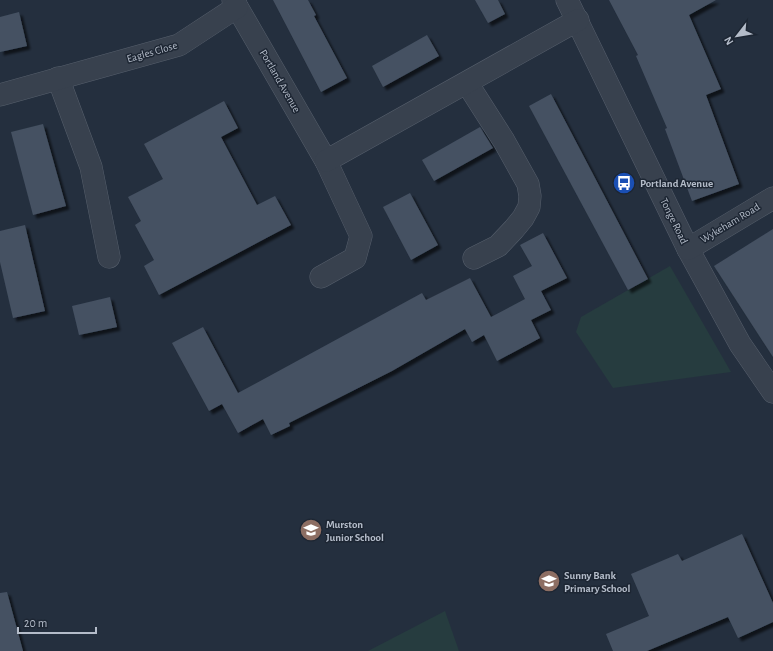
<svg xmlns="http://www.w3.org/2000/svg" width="773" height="651" viewBox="0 0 773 651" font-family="'Alegreya Sans',sans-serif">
  <defs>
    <filter id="shadow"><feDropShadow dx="3.5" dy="3.5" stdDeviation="1" flood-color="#0009"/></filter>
  </defs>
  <rect width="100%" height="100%" fill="#242f3e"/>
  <g fill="#263c3f">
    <polygon points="670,266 731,372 613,388 576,332 581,317"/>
    <polygon points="445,611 459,651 368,651"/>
  </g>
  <g fill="#455162" filter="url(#shadow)">
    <polygon points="273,0 308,0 316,15 314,16 347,78 321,92"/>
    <polygon points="475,0 498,0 505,14 488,23"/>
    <polygon points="609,0 716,0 689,15 721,89 706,95 739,184 692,201 665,129 667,128 636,56 638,55"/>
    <polygon points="19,12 27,46 0,52 0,17"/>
    <polygon points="427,35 439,56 383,87 372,66"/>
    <polygon points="551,94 648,279 628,290 529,106"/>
    <polygon points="224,101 238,128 221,137 257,205 275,196 291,225 159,295 144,266 154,260 135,225 141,221 128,197 163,179 144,144"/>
    <polygon points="43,124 66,206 33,215 11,132"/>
    <polygon points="480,127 493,148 434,181 422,160"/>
    <polygon points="410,193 438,245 411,260 383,207"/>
    <polygon points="25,225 45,311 13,318 0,262 0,231"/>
    <polygon points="773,229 773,357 714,266"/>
    <polygon points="543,233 567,278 541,291 551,310 531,320 540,338 497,361 484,335 472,342 465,329 392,371 289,423 290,426 271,435 263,419 238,433 222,404 209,411 172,343 203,327 238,393 422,293 426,300 470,278 491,317 525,299 513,276 532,266 520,245"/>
    <polygon points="110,297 117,327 79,335 72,306"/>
    <polygon points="742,534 773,603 773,622 738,638 728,617 647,651 613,651 606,634 649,616 631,574 678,554 682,561"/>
    <polygon points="7,592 23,651 0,651 0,593"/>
  </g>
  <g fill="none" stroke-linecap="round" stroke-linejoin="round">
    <g stroke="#565f6c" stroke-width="23">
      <g id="minor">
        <polyline points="233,0 326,161 361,236 355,258 321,277"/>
        <polyline points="567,0 688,249 740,344 773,392"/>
        <polyline points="58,78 91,167 109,257"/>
        <polyline points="467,83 504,141 528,184 530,196 529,207 523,218 514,229 498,246 474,258"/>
        <polyline points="0,95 179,45 237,7"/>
        <polyline points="326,161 578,20"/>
        <polyline points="688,249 773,198"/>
      </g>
    </g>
    <use href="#minor" stroke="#38414e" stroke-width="22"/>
  </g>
  <defs>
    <g id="bus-disc" transform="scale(1.15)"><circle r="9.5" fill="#1a4fb4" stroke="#1d2633"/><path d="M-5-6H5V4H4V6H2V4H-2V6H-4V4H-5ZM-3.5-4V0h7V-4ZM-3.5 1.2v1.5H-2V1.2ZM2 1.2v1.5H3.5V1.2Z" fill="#fff"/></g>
    <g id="school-disc" transform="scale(1.15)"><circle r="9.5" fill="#8d6e63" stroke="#1d2633"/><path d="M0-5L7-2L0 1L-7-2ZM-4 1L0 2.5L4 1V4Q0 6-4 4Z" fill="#fff"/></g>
  </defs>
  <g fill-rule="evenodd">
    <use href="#bus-disc" x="624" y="183"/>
    <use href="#school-disc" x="311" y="530"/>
    <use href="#school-disc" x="549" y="581"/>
  </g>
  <g text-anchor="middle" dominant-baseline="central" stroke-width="3" stroke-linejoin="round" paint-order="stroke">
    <g font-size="11" fill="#b4bcc9" stroke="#1d2633">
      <text transform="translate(152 52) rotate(-16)">Eagles Close</text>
      <text transform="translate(280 81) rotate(60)">Portland Avenue</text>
      <text transform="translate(674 221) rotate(64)">Tonge Road</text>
      <text transform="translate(730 223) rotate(-31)">Wykeham Road</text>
    </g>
    <g font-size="11" font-weight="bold" fill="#b4bcc9" stroke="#1d2633" text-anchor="start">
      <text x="640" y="183">Portland Avenue</text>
      <text x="326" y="524">Murston<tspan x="326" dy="13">Junior School</tspan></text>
      <text x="564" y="575">Sunny Bank<tspan x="564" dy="13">Primary School</tspan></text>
    </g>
  </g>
  <g transform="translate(737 36) rotate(239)" stroke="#1d2633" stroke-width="3" paint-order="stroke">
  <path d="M0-3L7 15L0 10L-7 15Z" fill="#b4bcc9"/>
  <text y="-6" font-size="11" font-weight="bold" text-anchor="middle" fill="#b4bcc9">N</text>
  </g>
  <path d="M18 627v6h78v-6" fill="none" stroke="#b4bcc9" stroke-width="2"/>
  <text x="24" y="627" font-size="12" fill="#b4bcc9" stroke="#1d2633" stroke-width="3" paint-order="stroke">20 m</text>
</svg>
